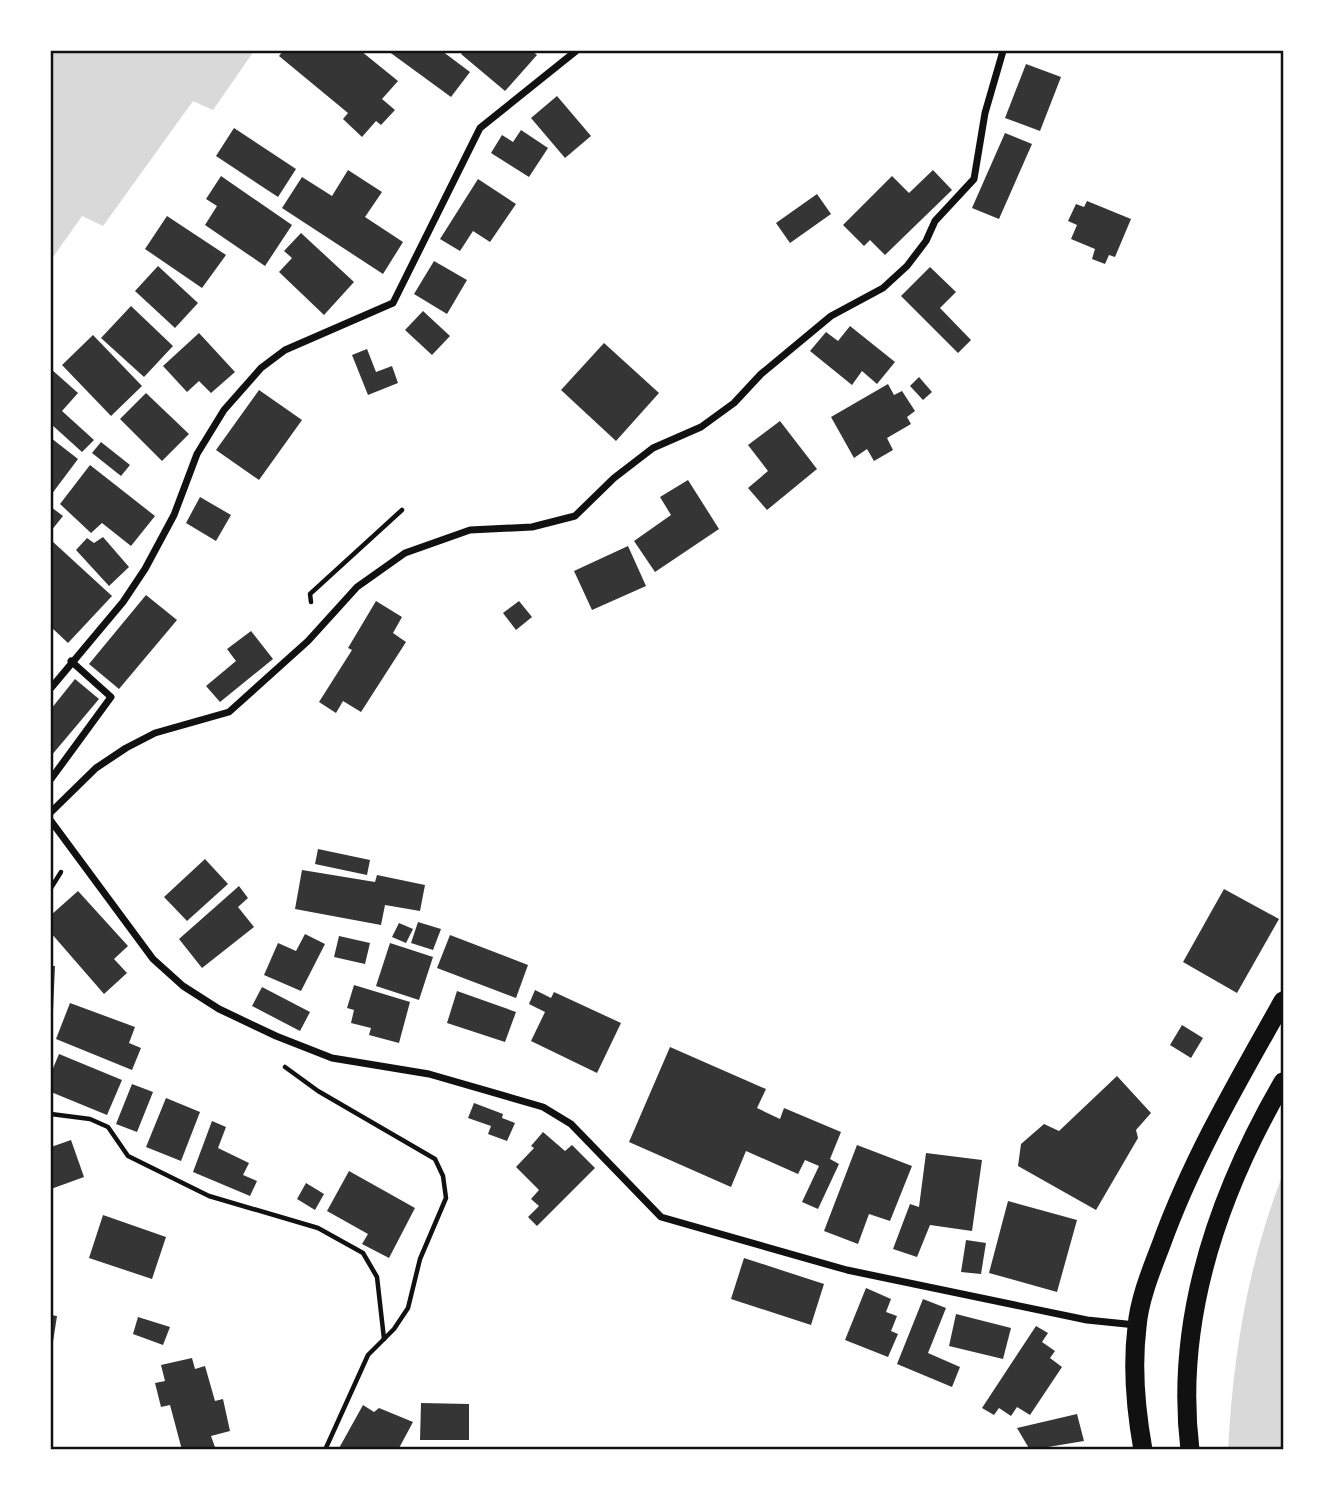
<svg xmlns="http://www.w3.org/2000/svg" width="1334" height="1501" viewBox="0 0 1334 1501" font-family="Quicksand,sans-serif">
  <rect width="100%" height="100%" fill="#fff"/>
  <g fill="#d9d9d9">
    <polygon points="51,51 254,51 213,110 193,101 103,226 82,216 51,260"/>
    <path d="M1283,1174V1450H1228C1233,1355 1248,1263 1283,1174Z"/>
  </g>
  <g fill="#353535">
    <polygon points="283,51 361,51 398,81 382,99 395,110 381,125 376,121 362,137 343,119 348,113 279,56"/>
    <polygon points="388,51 442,51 470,72 451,97"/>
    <polygon points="464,51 532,51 537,55 505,91 461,54"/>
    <polygon points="1026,64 1061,77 1040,131 1005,118"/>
    <polygon points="557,96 591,136 565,158 531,118"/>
    <polygon points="234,128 296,169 278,197 216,156"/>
    <polygon points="521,130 548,148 529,177 491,153 502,135 513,142"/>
    <polygon points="1005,133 1032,144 999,219 972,208"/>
    <polygon points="348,170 382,192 365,217 403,242 383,274 282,208 302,177 332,196"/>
    <polygon points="933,170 952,190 885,255 870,240 864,246 843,225 892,176 909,193"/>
    <polygon points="221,176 292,225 265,266 205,225 217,206 206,199"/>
    <polygon points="478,179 516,204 490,242 473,231 460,251 440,239"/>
    <polygon points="817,194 831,214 790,243 776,223"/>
    <polygon points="1087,201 1131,219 1115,257 1109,255 1105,264 1092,259 1095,249 1071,239 1077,225 1068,221 1076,204 1084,207"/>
    <polygon points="167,216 226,255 202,288 145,249"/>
    <polygon points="301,233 354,282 324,315 279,272 292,258 284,251"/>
    <polygon points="434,261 467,280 447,314 414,294"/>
    <polygon points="158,266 198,303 175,328 135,291"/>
    <polygon points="930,267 956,292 940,308 971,340 958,353 901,296"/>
    <polygon points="131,306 173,346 144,377 101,338"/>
    <polygon points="423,311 450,336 432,355 405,330"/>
    <polygon points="850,326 895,362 877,384 862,371 852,385 810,351 826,332 838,341"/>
    <polygon points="199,333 235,372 211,393 199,381 187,392 163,366"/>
    <polygon points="93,335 142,386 111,416 62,365"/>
    <polygon points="604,343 659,393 616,441 561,390"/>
    <polygon points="367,349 376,372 392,366 398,383 368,395 352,355"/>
    <polygon points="51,369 78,393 62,411 94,440 82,452 51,424"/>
    <polygon points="919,377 932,392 923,400 910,386"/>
    <polygon points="888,384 894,395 902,391 915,411 907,417 911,424 887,438 893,450 874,461 867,449 854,458 831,417"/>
    <polygon points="259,390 302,420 259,480 216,450"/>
    <polygon points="146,393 189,434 162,461 120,419"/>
    <polygon points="780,421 817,469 767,510 748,488 768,471 748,445"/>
    <polygon points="51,438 78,459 51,495"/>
    <polygon points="101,442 130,465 121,476 92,453"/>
    <polygon points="90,465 155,516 131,546 102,523 91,533 60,504"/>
    <polygon points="688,480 719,529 655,572 634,541 671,515 660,497"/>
    <polygon points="200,497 231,515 216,541 186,523"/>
    <polygon points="51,507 63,516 51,531"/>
    <polygon points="103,537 129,567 109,586 76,550 87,538 94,543"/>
    <polygon points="52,541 112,596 68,643 51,627"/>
    <polygon points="628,546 646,586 592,610 574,571"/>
    <polygon points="146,595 177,620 119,689 89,664"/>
    <polygon points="376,601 402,617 393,633 406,642 361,712 343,701 336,713 319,702 352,650 348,648"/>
    <polygon points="519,601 532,617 516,630 503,613"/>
    <polygon points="251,631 273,659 220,702 206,686 236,661 227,649"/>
    <polygon points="75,679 99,699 51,756 51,709"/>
    <polygon points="318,849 370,860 367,875 315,864"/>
    <polygon points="205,859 228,884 187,921 164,897"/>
    <polygon points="302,870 375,882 377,875 425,885 420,911 385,905 381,925 295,909"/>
    <polygon points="239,886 248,898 238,907 254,927 202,968 179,939"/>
    <polygon points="1224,889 1279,919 1237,993 1183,962"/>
    <polygon points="78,891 128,946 114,959 127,973 104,994 51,933 51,915"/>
    <polygon points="418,922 441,929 433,950 411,943"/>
    <polygon points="399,923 413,929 406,943 392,937"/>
    <polygon points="305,934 325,944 301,991 264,975 278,943 296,951"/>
    <polygon points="450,935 528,965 516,998 437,968"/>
    <polygon points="339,936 370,943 365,964 334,957"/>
    <polygon points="390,943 433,957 419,1000 376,986"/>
    <polygon points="51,966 55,966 53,1011 51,1010"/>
    <polygon points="354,985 410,1002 399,1043 369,1035 371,1028 351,1023 354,1010 347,1008"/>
    <polygon points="262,987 310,1012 300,1031 252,1006"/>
    <polygon points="535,990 551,998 554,992 621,1023 597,1073 531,1041 545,1012 529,1004"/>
    <polygon points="457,991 516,1012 505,1042 447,1023"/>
    <polygon points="70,1003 135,1027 129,1043 141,1048 132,1070 56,1039"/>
    <polygon points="1182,1025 1203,1038 1191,1058 1170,1045"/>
    <polygon points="670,1047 766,1089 757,1108 780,1119 784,1108 841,1132 830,1159 839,1164 818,1209 802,1202 819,1166 805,1160 798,1174 746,1151 731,1187 629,1142"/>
    <polygon points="59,1054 122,1080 107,1115 51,1092 51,1073"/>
    <polygon points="1117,1076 1151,1113 1136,1130 1138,1138 1096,1210 1018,1166 1021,1144 1044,1124 1059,1131"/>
    <polygon points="132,1084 153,1092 137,1132 116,1124"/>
    <polygon points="166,1098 200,1112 181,1161 146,1147"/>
    <polygon points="474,1103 503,1114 502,1118 515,1123 507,1141 488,1134 491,1126 468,1118"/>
    <polygon points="212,1121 226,1127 218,1148 249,1163 243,1175 257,1181 250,1196 193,1172"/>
    <polygon points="543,1132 565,1151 572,1145 595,1168 537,1226 528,1217 539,1206 531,1199 539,1190 516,1167 534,1148 531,1146"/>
    <polygon points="71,1140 84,1177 51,1189 51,1147"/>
    <polygon points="857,1145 912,1166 890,1221 869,1214 858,1244 824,1231"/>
    <polygon points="926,1153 982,1160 972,1231 930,1225 917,1257 893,1249 910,1204 919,1207"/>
    <polygon points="349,1171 415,1208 389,1258 362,1244 368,1234 327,1211"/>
    <polygon points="306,1183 324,1194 315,1210 297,1199"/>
    <polygon points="1008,1201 1077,1220 1057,1292 989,1273"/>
    <polygon points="103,1215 166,1237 152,1279 89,1258"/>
    <polygon points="966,1240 986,1243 981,1274 961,1272"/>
    <polygon points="744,1258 824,1284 811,1325 731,1299"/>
    <polygon points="866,1288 891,1299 886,1312 897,1316 891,1331 898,1334 888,1357 845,1340"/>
    <polygon points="923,1299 946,1308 928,1353 960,1367 952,1387 897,1364"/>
    <polygon points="956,1314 1011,1328 1003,1359 949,1346"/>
    <polygon points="51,1315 57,1316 52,1348 51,1347"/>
    <polygon points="138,1317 170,1327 163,1345 133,1334"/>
    <polygon points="1036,1326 1048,1333 1042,1342 1055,1351 1050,1358 1062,1367 1030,1415 1017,1407 1011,1416 999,1408 994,1415 982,1408"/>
    <polygon points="192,1358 195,1369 205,1366 215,1401 223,1399 230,1431 211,1436 216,1450 182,1450 170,1405 161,1407 155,1383 165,1381 161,1365"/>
    <polygon points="421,1403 469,1404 469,1440 420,1440"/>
    <polygon points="363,1405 374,1412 379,1408 413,1422 398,1450 338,1450"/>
    <polygon points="1077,1414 1084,1441 1030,1450 1017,1428"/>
  </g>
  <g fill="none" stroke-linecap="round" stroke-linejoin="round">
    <g stroke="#111" stroke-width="4.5">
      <polyline points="311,602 310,594 402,510"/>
      <polyline points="51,888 61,872"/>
      <polyline points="285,1067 318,1091 435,1159 443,1176 446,1198 420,1259 408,1308 394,1329 368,1355 325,1450"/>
      <polyline points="51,1114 90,1119 108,1127 128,1156 209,1196 318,1228 363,1253 377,1277 384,1339"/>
    </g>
    <g stroke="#111" stroke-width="7">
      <polyline points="51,688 123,602 145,569 174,515 197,454 224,410 261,368 285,350 393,303 480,128 576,51"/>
      <polyline points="51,779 111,697 71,661"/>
      <polyline points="51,812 96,768 126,748 155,733 229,712 308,641 357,587 405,553 470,530 532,527 575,516 614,478 653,448 701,427 734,403 761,374 831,316 883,288 907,266 926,241 935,221 974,179 985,113 1003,51"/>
      <polyline points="51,821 153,959 183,986 219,1009 276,1036 332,1058 429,1074 543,1107 571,1124 661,1217 847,1270 1087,1320 1136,1325"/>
    </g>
    <g stroke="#111" stroke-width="19">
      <path d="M1143,1450C1136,1411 1132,1367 1137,1327C1139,1300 1151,1271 1161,1245C1192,1159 1238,1081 1283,1001"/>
      <path d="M1190,1450C1174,1319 1218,1194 1283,1082"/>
    </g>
  </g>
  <rect width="1334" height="1501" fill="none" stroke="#ffffff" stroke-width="105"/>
  <rect x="52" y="52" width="1230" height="1396" fill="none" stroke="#111" stroke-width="2.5"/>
</svg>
